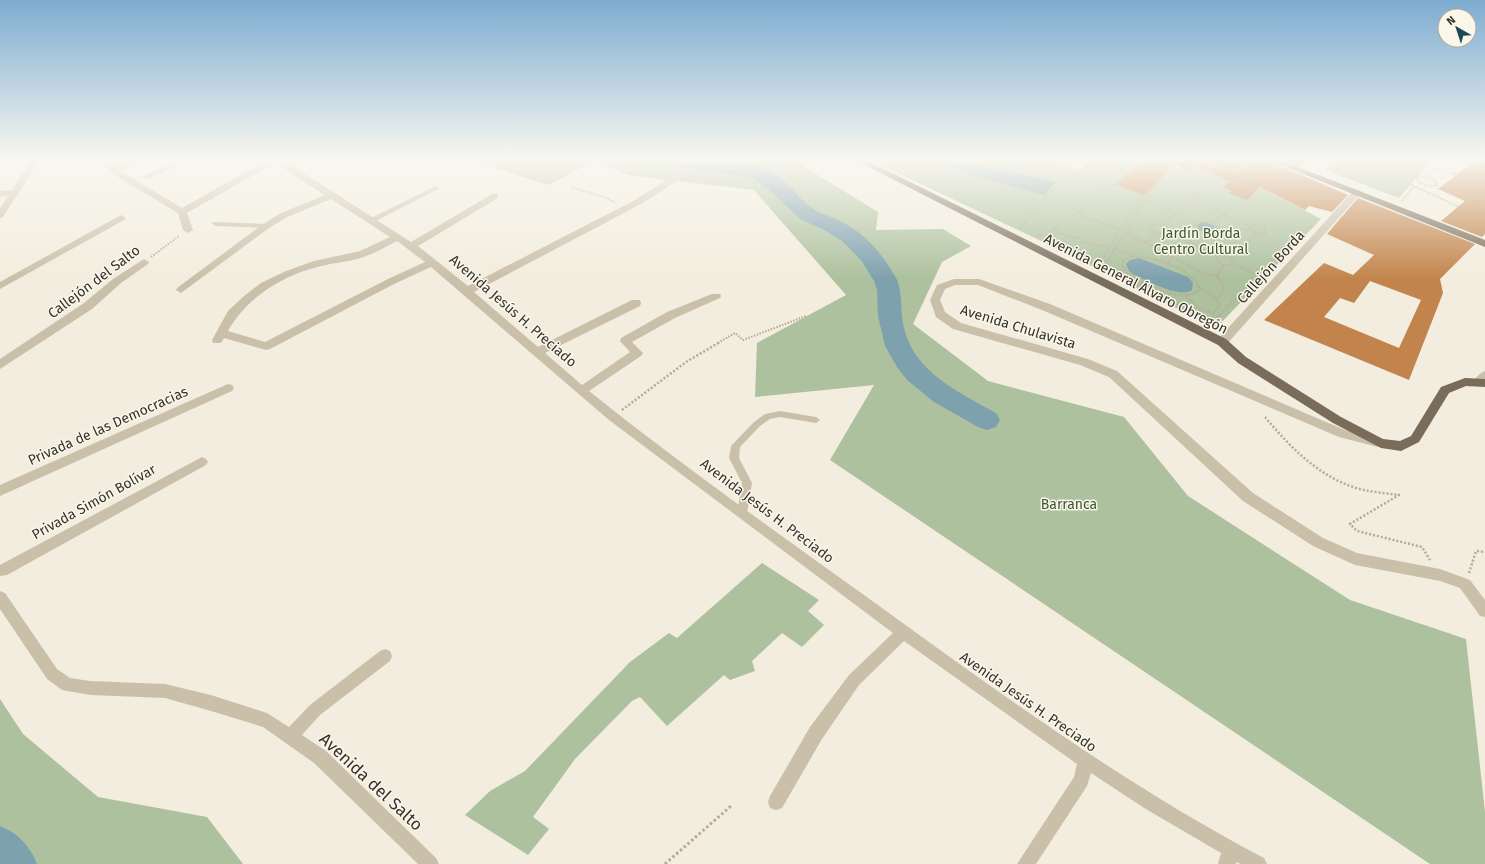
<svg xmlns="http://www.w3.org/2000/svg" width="1485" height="864" viewBox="0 0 1485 864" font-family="'Fira Sans',sans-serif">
  <rect width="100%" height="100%" fill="#f2edde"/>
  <g fill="#adc19e">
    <polygon points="464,158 790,158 878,212 876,230 943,229 971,246 942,262 913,324 988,381 1124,417 1188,496 1350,600 1466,639 1485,812 1485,864 1430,864 830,460 874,385 755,397 757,343 846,295 754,190 628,175 595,161 548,185"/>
    <polygon points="866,158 1049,158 1079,170 1094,158 1144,158 1117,184 1145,196 1174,168 1183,168 1195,158 1262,188 1321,219 1216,328 1056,248"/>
    <polygon points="1334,158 1433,158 1399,198 1325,170"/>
    <polygon points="762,563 819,600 808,611 824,625 802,647 782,633 752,661 755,671 730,680 724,675 667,726 640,697 632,701 575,759 533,817 549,829 528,855 465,815 490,791 525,771 630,662 669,633 677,638"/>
    <polygon points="0,699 23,734 98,797 207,817 243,864 0,864"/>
  </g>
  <g fill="#7ea1ae">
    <path d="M935,158H963L983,166L1056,182L1044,195C1026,190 943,169 935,158Z"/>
    <polygon points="1205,222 1214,226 1215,231 1205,233 1198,229 1198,224"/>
    <path d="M1139,258L1188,277L1193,283L1192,290C1178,299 1147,280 1133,274L1129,271L1126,264L1130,260Z"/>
  </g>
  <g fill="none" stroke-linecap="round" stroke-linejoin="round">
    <g fill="#7ea1ae" fill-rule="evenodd">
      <path d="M643,158C677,158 742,155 772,172C788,181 798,199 815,210C823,215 833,217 842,222C866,234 883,255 896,278C903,290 900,313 904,328C914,372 960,393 996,413L1000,420L996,427L987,430L978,427L934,402L907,380L897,367L885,346L878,316L877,290L874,281L861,260L842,241L826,231L800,219L769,190L751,177L653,164L646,162Z"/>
      <path d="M0,826C18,833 30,846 37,864H0Z"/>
    </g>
  </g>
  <g fill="#c2844c" fill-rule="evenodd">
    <polygon points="1144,158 1262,158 1348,195 1332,212 1309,206 1305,210 1260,187 1247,200 1229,193 1232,191 1223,187 1229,181 1195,167 1190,171 1176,165 1145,196 1116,184"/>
    <polygon points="1279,158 1310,158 1300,166"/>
    <polygon points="1479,158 1485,158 1485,234 1482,237 1441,221 1465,201 1438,189"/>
    <path d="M1358,198L1475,244L1440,279L1443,293L1409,380L1264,320L1324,263L1353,275L1374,255L1327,234ZM1370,281L1421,300L1399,348L1324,317L1340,298L1354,303Z"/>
  </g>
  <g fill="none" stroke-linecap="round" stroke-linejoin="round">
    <g stroke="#b6aa94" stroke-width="2" stroke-dasharray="1.5 1.5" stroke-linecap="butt">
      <polyline points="924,158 971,175 1046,196 1058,185 1059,177"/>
      <path d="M967,158C1002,170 1037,170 1073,178C1097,183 1120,194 1142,204"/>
      <polyline points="1103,158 1088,171 1106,179"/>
      <polyline points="1208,158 1204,162 1215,166 1218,164"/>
      <polyline points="1353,158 1459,207"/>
      <polyline points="1407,158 1456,175"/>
      <polyline points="1445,158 1456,175"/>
      <polyline points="1121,164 1131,168"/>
      <polyline points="1221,168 1235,174 1251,159 1249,158"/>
      <polyline points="1319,169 1327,158"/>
      <polyline points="1384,172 1404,158"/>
      <path d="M1419,176C1426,177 1434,177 1437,185C1429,187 1422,185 1416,179Z"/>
      <polyline points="1429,177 1435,168"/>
      <polyline points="1104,181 1114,185 1142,158"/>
      <polyline points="1114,185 1142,196 1170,168 1185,173 1194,166 1251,190 1212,224"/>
      <polyline points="571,187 607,198 615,203"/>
      <polygon points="1192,196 1201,200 1202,204 1195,205 1188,203 1186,199"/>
      <polyline points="1195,196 1204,183 1214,175"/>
      <polyline points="1147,200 1196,223"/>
      <polyline points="1402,201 1414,186"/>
      <polyline points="1202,204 1249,226"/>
      <path d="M1197,222H1209L1216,227L1217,231C1209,236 1201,233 1195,226Z"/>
      <path d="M1158,224L1167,228L1168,232C1161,235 1156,234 1151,228L1152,225Z"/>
      <path d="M1255,224L1264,228L1266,233C1259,235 1252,234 1249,227Z"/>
      <polyline points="1163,225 1188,203"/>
      <polyline points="1216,227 1249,230"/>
      <polyline points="1020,228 1046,196 1065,200 1085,217 1120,229"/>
      <polyline points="1125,232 1203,273 1217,276 1224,265"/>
      <polyline points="1168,232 1217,256"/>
      <polyline points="1211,234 1223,254"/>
      <polyline points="1039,236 1054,229"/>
      <polyline points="1045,239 1099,265 1142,196"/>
      <polyline points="1145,243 1156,232"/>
      <polyline points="1107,247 1082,242 1082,239 1058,233 1054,229 1079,211 1104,181 1128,158"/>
      <polyline points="1113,248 1133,255"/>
      <polygon points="1218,255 1228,256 1234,262 1232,265 1224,265 1217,261 1216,257"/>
      <path d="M1133,256C1154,257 1184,266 1197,283L1198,291C1184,303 1141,286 1129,275C1125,272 1124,268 1122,264L1124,260Z"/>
      <polyline points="151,257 179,236"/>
      <polyline points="1231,257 1256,234"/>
      <polyline points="1166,264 1200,232"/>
      <polyline points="1099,265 1213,322 1258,276 1234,264"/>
      <polyline points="1104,267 1142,204 1176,170"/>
      <polyline points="1199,287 1217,299 1225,288 1217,276"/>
      <polyline points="1186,296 1198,308 1214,313 1219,305 1217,299"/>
      <polyline points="718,343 735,333 743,340 806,316"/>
    </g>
    <g stroke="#b6aa94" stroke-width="2.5" stroke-dasharray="2 2" stroke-linecap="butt">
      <polyline points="622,410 686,362 720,342"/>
      <path d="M1265,417C1290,447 1318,476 1356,488C1370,492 1385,493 1399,495L1350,524L1357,531L1422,547L1430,560"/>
      <polyline points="1469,573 1476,551 1485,552"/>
    </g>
    <polyline stroke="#b6aa94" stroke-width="3" stroke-dasharray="2.5 2.5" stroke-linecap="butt" points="665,864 731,806"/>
    <g fill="#cac0aa" fill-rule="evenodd">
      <polygon points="436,186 438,187 438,189 374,222 368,222 367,220"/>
      <polygon points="213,222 266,224 270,226 266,228 216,226 212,224"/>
      <polygon points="780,411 816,417 820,420 816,423 780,417 770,419 760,426 740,447 739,458 752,483 747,513 745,516 742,517 739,516 737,513 742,483 729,458 731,446 754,422 765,414"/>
    </g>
    <g fill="#cac0aa" fill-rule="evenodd">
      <polygon points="33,158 41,158 3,217 0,218 0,208 8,196 0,197 0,191 12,190"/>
      <path d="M101,158H109L116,167L136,158H147L121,171L182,208L270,158H280L411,242L492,194H498V198L418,246L468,286L635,200L685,168H691V172L641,204L474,292L538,347L632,300H640L641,303L640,306L545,353L582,385L630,352L620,341L621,338L667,312L712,294H720L721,296L720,298L675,318L632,342L643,353L641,356L589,391C680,464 776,532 871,600C998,692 1125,785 1264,858L1267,864H1241L1236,862V864H1218L1221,853L1144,808L1091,773L1087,786L1036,864H1017L1074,777L1077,764L904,641L859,685L822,739L782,808L776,810L770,808L768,802L770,796L810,727L849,675L893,633L609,420L431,267L396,283L270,349L266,350L224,338L221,343H213L212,340L228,311L244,296L261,283L286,271L314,261L360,251L390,237L331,199L287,217L269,228L181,293L176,290L177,288L263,224L281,213L325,195L275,163L187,213L193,230L188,233L183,230L178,213L111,173ZM397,241L425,262L388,279L265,342L228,331C247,297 283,275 321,266C336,262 352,262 366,256C377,252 387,246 397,241Z"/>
      <polygon points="181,158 192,158 149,179 146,180 142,177"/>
      <polygon points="1357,189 1362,192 1360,194 1226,345 1218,345 1217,342 1218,339 1354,190"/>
      <polygon points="121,215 126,218 124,220 0,289 0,282"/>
      <polygon points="144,259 149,262 148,264 121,283 92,309 0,369 0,359 84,303 113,279"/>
      <polygon points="954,279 979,279 1050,304 1345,430 1382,439 1384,442 1382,445 1378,447 1339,437 1042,310 978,285 955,285 945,289 940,300 945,312 961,323 1088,359 1117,371 1253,493 1323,538 1357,553 1440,569 1470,580 1485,600 1485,617 1480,616 1460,588 1440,581 1355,565 1313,546 1243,501 1109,377 1080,365 953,329 936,317 930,300 937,285"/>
      <path d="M1485,371V383L1479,386L1475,385L1473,382C1476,377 1480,373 1485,371Z"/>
      <polygon points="228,384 232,385 234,388 232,391 0,496 0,485"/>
      <polygon points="202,457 206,459 208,462 206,465 7,575 0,576 0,565"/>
      <polygon points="0,591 5,593 57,669 70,678 90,681 165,684 211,695 267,713 289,727 310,705 380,651 385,649 390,651 392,656 390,661 320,715 302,735 326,751 436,858 439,864 418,864 314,763 263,727 211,711 165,698 90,695 62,690 47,679 0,609"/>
    </g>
    <g fill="#796c5b" fill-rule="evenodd">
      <polygon points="851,158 862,158 1226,339 1246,357 1341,417 1383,439 1400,441 1411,436 1441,387 1465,378 1485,379 1485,387 1466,386 1449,393 1419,442 1401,451 1381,448 1333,423 1238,363 1218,345"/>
      <polygon points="1263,158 1275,158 1485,240 1485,247"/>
    </g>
  </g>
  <linearGradient id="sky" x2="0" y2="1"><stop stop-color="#7dacd1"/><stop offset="0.57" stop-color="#f9f7f0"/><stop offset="1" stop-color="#f9f7f0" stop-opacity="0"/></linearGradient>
  <rect width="1485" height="279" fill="url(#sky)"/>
  <g text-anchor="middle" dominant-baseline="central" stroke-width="3" stroke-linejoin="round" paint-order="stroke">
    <g font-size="14" fill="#3d552e" stroke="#f9f6ea">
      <text x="1201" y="233">Jardín Borda<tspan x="1201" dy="16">Centro Cultural</tspan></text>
      <text x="1069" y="504">Barranca</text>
    </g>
    <g font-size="14" fill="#373129" stroke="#f9f6ea">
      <text transform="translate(1271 267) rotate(-48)">Callejón Borda</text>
      <text transform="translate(94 282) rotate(-37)">Callejón del Salto</text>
      <text transform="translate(1136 284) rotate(27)">Avenida General Álvaro Obregón</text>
      <text transform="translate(513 311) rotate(41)">Avenida Jesús H. Preciado</text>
      <text transform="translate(1018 327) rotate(17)">Avenida Chulavista</text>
      <text transform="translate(108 426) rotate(-24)">Privada de las Democracias</text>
      <text transform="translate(94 502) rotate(-29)">Privada Simón Bolívar</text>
      <text transform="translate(767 511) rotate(37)">Avenida Jesús H. Preciado</text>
      <text transform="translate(1028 702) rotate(35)">Avenida Jesús H. Preciado</text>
    </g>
    <g font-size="17" fill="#373129" stroke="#f9f6ea">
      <text transform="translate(371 782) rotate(43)">Avenida del Salto</text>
    </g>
  </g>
  <g transform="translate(1457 28) rotate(321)"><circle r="19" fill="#f9f6ea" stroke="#aba79d"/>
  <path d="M0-3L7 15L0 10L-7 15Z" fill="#204758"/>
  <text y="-6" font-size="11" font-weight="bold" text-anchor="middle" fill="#373129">N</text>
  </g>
</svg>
